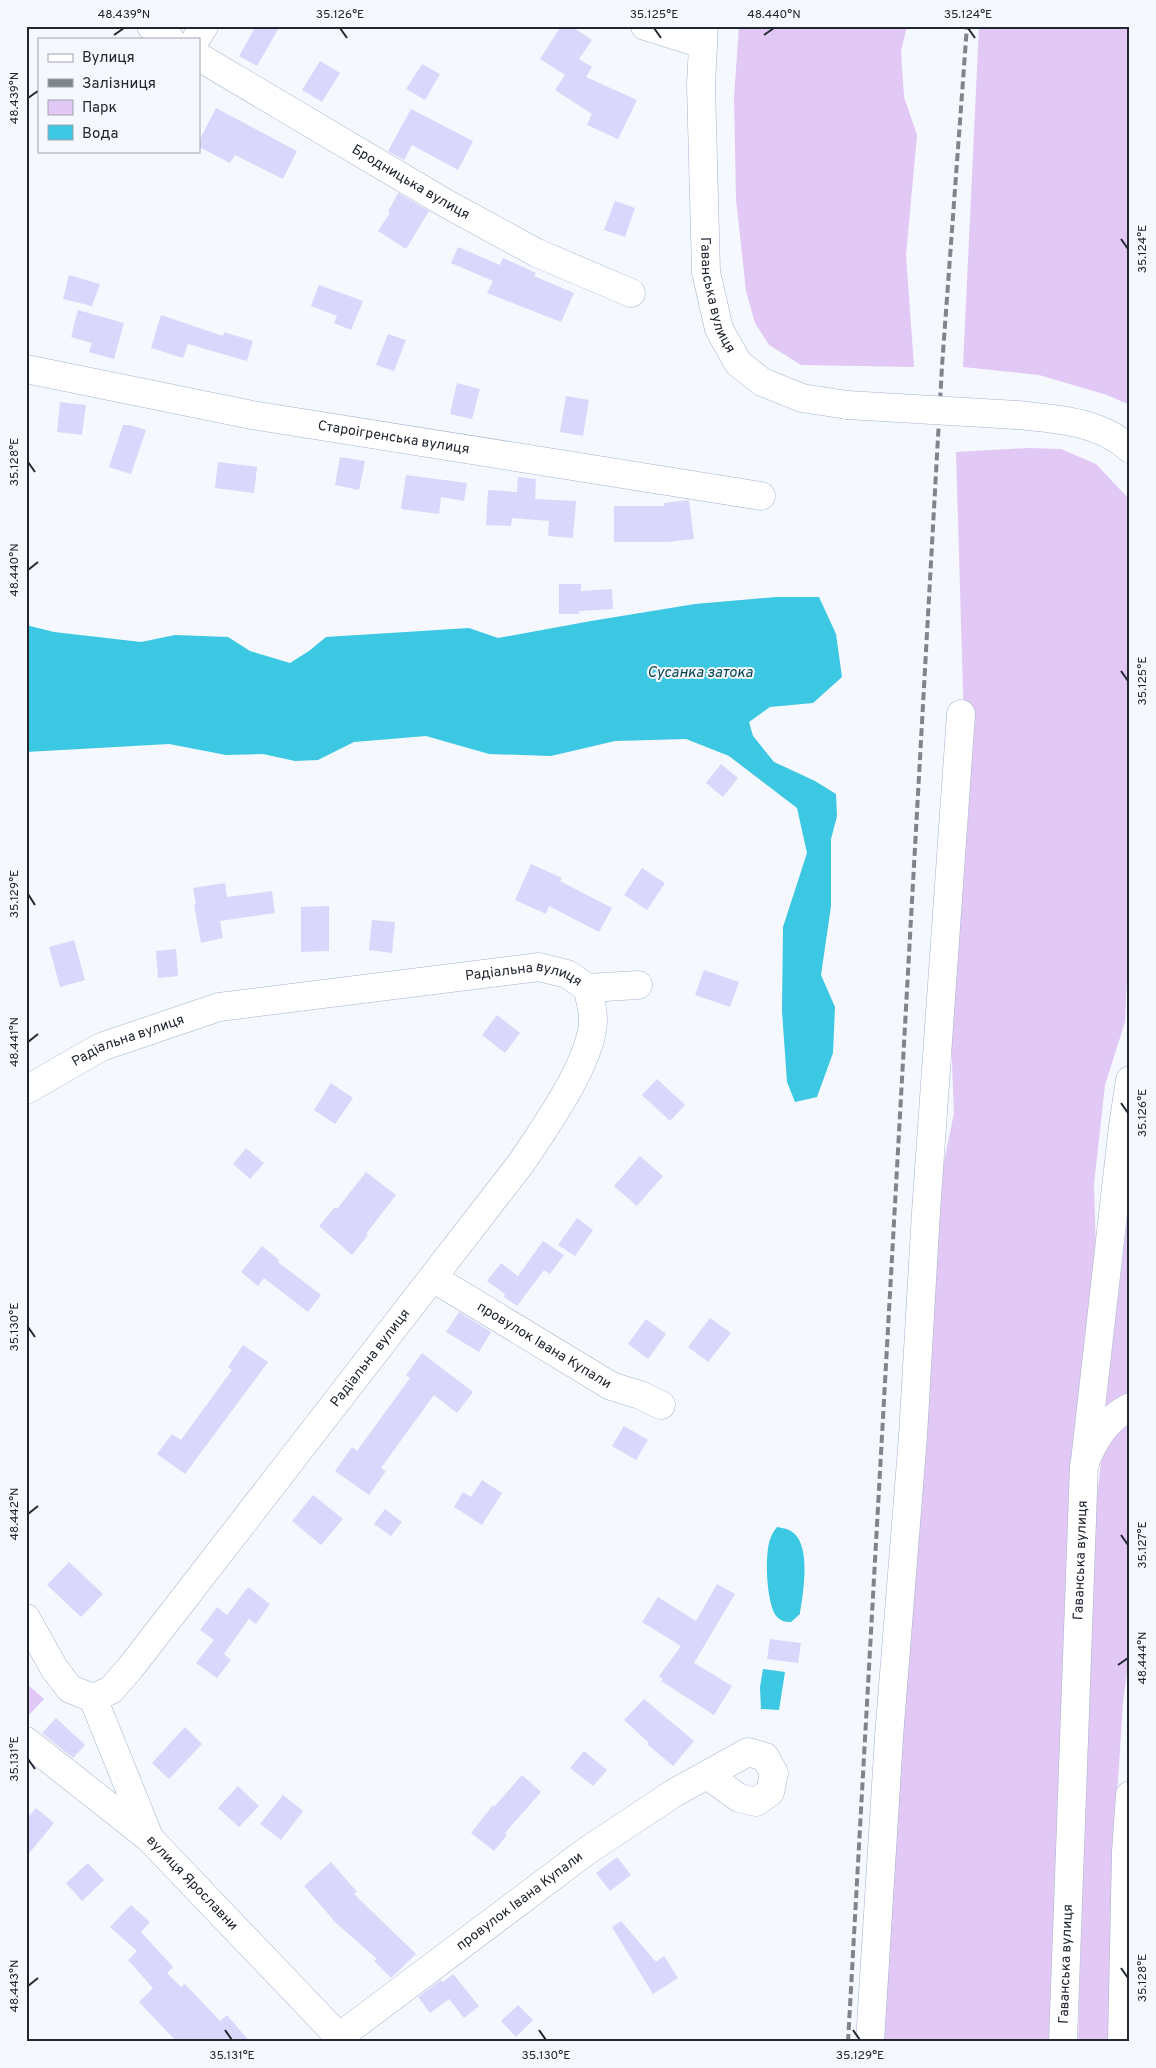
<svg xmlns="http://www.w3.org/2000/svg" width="1156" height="2068" viewBox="0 0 1156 2068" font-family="Overpass,sans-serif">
  <rect width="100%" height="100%" fill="#f5f8fe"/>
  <g fill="#e2c8f5">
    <polygon points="739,26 907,26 901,51 904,97 917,135 906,255 914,367 801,365 769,345 755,323 746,291 736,199 734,97"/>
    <polygon points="979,26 1130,26 1130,405 1107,395 1039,375 963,367"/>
    <polygon points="1028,448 1061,449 1096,464 1130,500 1130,960 1127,978 1125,1022 1105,1085 1094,1184 1096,1253 1052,2042 878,2042 934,1211 954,1113 950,1013 964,725 956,452"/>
    <polygon points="1130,1197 1130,1393 1105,1407"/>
    <polygon points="1130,1423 1130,1648 1123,1703 1115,1827 1108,2042 1078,2042 1086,1750 1097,1496 1102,1454 1113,1436"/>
    <polygon points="26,1683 44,1699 26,1718"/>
  </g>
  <g fill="#3cc7e2">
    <polygon points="776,597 819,597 836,634 842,677 813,703 770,707 749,722 753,736 774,762 815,781 836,794 837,816 831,839 831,906 821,975 835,1007 833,1053 817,1097 795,1102 787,1082 782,1011 783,927 807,853 797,808 729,756 686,739 615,741 551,756 489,754 426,736 354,742 318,760 295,761 263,754 226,755 169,744 26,752 26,625 54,632 141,642 175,635 228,637 250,651 290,663 309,651 326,637 469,628 498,638 591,621 695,604"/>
    <path d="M777,1527C781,1528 785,1528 789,1530C813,1541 803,1594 800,1614L791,1622C785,1622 781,1621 777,1617C766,1605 764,1550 771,1537C772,1533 775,1530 777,1527Z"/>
    <polygon points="763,1669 785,1672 779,1710 761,1709 760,1687"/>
  </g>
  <g fill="#d9d8fc">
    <polygon points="256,26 280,26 257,66 239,56"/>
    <polygon points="561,26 571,26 592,40 579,59 592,67 586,77 637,100 618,139 587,125 592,114 555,90 565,75 540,59"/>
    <polygon points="320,61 340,73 322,102 302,90"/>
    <polygon points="422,64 440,74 425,100 406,89"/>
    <polygon points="216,108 297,151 283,179 235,155 230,163 199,147 199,141"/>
    <polygon points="411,109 473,141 458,170 412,145 404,160 388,151"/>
    <polygon points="398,193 429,211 406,249 378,231 390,213 388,212"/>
    <polygon points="615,201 635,208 625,237 604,230"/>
    <polygon points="458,247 500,265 503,258 536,273 534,276 574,293 561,322 487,293 493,281 451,263"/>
    <polygon points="69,275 100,284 92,306 63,299"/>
    <polygon points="319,285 363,301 351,330 334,323 337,316 311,306"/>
    <polygon points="78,310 124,323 114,359 89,352 92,343 71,337"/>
    <polygon points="161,315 223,336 224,332 253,341 247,361 188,344 183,358 151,348"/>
    <polygon points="388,334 406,340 394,371 376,365"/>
    <polygon points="457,383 480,389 472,419 450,414"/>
    <polygon points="566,396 589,400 583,436 560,432"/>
    <polygon points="60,402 86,405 82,435 57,432"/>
    <polygon points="123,425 130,425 146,430 131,474 109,467"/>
    <polygon points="340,457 365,461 359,490 335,485"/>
    <polygon points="218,462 257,467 254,493 215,488"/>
    <polygon points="406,475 467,483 464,501 441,497 439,514 401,509"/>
    <polygon points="518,477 536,479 535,499 576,501 573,538 548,536 549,521 512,518 511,526 486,525 488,490 517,492"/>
    <polygon points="689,500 694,539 667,542 614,542 614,506 664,506 664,503"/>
    <polygon points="559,584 581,584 581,591 612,589 613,609 579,611 579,614 559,614"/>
    <polygon points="721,764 738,778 723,797 706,783"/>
    <polygon points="531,864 562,878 560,881 612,908 599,932 549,906 546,914 515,900"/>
    <polygon points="642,868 665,883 647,910 624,895"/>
    <polygon points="225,883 227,897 272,891 275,913 220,921 223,938 201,943 194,905 196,904 193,888"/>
    <polygon points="329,906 329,951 301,952 301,907"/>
    <polygon points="372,920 395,922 392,953 369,950"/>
    <polygon points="74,940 85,980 60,987 49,947"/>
    <polygon points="176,949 178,976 158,978 156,951"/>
    <polygon points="704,970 739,982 730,1007 695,995"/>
    <polygon points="497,1015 520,1033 505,1053 482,1035"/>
    <polygon points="657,1079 685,1105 670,1121 642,1095"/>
    <polygon points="331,1083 353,1098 335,1124 314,1110"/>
    <polygon points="246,1148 264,1163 250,1179 233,1164"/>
    <polygon points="640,1156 663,1176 637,1206 614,1186"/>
    <polygon points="366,1172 396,1195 366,1234 368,1235 352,1255 319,1226 335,1207 337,1209"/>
    <polygon points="577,1218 593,1230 575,1256 558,1245"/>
    <polygon points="543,1241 564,1255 550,1274 544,1270 517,1306 504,1297 505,1294 487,1281 501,1263 518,1276"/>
    <polygon points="262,1246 279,1260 278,1262 321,1295 308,1312 264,1278 258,1286 241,1272"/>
    <polygon points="459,1312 491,1332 479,1352 446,1332"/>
    <polygon points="710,1318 731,1333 708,1362 688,1347"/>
    <polygon points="646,1319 666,1334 648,1359 628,1344"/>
    <polygon points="243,1345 268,1362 185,1474 157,1454 172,1434 181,1440 232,1370 228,1367"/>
    <polygon points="422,1353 473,1392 457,1413 434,1395 381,1468 386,1471 369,1495 335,1471 352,1447 357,1451 410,1378 406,1375"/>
    <polygon points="624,1426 648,1440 636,1460 612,1446"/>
    <polygon points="482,1480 502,1493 482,1525 454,1507 463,1492 471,1497"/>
    <polygon points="313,1495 343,1519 321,1545 292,1521"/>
    <polygon points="385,1509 402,1522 391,1536 374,1524"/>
    <polygon points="69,1562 103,1594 81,1617 47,1585"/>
    <polygon points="717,1584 735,1594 694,1663 732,1686 714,1715 661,1681 663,1679 659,1676 681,1646 642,1622 658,1597 696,1621"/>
    <polygon points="248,1587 270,1604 256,1624 249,1619 224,1654 231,1660 217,1678 196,1663 214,1640 200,1630 217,1607 227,1615"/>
    <polygon points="770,1639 801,1643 798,1663 767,1659"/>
    <polygon points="644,1699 694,1741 673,1766 647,1744 649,1743 624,1720"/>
    <polygon points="56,1718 85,1745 73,1758 42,1733"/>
    <polygon points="185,1727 202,1744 169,1779 152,1763"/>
    <polygon points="584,1751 607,1770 593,1786 570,1768"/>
    <polygon points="522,1775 541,1792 505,1833 507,1835 494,1851 471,1833 493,1805 494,1807"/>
    <polygon points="238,1786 259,1806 239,1827 218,1808"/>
    <polygon points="283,1795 303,1811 281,1840 260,1824"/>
    <polygon points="36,1808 54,1823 26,1857 26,1819"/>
    <polygon points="617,1857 631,1875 610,1891 596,1873"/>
    <polygon points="331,1862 357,1892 354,1894 416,1954 391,1978 374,1961 377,1959 335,1922 304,1886"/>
    <polygon points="88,1863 104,1880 82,1901 66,1883"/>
    <polygon points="131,1905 150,1922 141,1932 173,1967 167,1973 181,1987 185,1984 220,2021 227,2015 250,2042 177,2042 139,2002 153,1988 128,1960 137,1951 110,1927"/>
    <polygon points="621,1921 656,1962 664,1956 678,1978 653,1994 612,1927"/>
    <polygon points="453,1974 479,2006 464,2018 449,1999 430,2013 418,1997 441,1980 443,1982"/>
    <polygon points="518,2005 533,2020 516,2037 501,2021"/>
  </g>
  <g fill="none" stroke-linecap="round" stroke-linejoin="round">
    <g stroke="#a6b4ce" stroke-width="29">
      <g id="minor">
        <polyline points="151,26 170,39"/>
        <polyline points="645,26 702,44"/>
        <path id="s1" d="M704,26L701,85L706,272L719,329L738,363L762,382L802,398L847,405"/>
        <polyline points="196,39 204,26"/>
        <path id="s2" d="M199,57L447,204L537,253L631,293"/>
        <path id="s3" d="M26,369L252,415L761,496"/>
        <path d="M1017,415C1057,419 1099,421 1130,449"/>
        <path id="s4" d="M26,1090L101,1047L219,1007L539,967L567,974L588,988L638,985"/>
        <path id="s5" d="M433,1278L611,1386L640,1395L661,1405"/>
        <polyline points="1085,1461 1123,1126 1130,1080"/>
        <polyline points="26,1618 54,1668 70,1689 93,1698 149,1837"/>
        <path id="s6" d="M93,1698L111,1690L131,1667L522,1162C545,1127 594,1059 593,1018C593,1008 589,998 588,988"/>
        <path id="s7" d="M26,1741L149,1838L344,2042"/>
        <path id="s8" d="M339,2037L588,1850L674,1793L748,1752L765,1757L774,1773L770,1792L756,1802L739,1798L707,1775"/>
        <polyline points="870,2042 889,1737 913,1436 926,1212 961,714"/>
      </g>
    </g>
    <g stroke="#a6b4ce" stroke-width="29">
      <g id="major">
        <path id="s9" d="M1063,2042L1084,1465C1094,1440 1105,1420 1130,1407"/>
        <polyline points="1122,2042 1126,1852 1130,1795"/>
      </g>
    </g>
    <use href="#minor" stroke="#fff" stroke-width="28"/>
    <use href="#major" stroke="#fff" stroke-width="28"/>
    <polyline stroke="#80848c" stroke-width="4" stroke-dasharray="8 4" stroke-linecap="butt" points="848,2042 942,366 967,26"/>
    <g stroke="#a6b4ce" stroke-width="29" stroke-linecap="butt">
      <polyline id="minor-bridge" points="847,405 1017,415"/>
    </g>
    <use href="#minor-bridge" stroke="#fff" stroke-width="28"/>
  </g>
  <path fill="none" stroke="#212630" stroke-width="2" d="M340,28L347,38M654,28L661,38M968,28L975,38M114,35L124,28M764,35L774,28M28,98L38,91M1121,239L1128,249M28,462L35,472M28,570L38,562M1121,671L1128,681M28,894L35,905M28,1042L38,1034M1121,1103L1128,1113M28,1327L35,1337M28,1514L38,1506M1121,1535L1128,1545M1118,1665L1128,1658M28,1759L35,1769M1121,1968L1128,1978M28,1986L38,1978M225,2030L232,2040M539,2030L546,2040M853,2030L860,2040"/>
  <g text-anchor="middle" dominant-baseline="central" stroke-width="4" stroke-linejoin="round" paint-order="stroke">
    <g font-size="14" fill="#212630" stroke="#f5f8fe">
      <text stroke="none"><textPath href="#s2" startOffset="246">Бродницька вулиця</textPath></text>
      <text stroke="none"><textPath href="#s1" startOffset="271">Гаванська вулиця</textPath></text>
      <text stroke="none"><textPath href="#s3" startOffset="374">Староігренська вулиця</textPath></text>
      <text stroke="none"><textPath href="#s4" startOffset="519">Радіальна вулиця</textPath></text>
      <text stroke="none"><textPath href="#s4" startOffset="114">Радіальна вулиця</textPath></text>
      <text stroke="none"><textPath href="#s5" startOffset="130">провулок Івана Купали</textPath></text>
      <text stroke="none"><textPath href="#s6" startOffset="441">Радіальна вулиця</textPath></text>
      <text stroke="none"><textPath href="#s9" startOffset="482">Гаванська вулиця</textPath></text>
      <text stroke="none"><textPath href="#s7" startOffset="219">вулиця Ярославни</textPath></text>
      <text stroke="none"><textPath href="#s8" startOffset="226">провулок Івана Купали</textPath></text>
      <text stroke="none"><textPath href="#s9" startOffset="78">Гаванська вулиця</textPath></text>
    </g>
    <g font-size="15" font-style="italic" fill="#084651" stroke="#f5f8fe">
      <text x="700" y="673">Сусанка затока</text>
    </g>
  </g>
  <rect width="1156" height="2068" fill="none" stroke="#f5f8fe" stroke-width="55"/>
  <rect x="38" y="38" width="162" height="115" fill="#f5f8fe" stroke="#a0a4ac"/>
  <rect x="48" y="54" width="25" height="8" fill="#ffffff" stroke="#a0a4ac"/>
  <text x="82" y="62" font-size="15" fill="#212630">Вулиця</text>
  <rect x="48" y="79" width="25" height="8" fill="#80848c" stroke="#a0a4ac"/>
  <text x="82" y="88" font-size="15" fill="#212630">Залізниця</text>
  <rect x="48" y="100" width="25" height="15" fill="#e2c8f5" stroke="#a0a4ac"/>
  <text x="82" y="112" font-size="15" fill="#212630">Парк</text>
  <rect x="48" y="125" width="25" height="15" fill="#3cc7e2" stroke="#a0a4ac"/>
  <text x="82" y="138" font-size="15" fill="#212630">Вода</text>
  <rect x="28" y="28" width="1100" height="2012" fill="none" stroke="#212630" stroke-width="2"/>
  <g font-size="12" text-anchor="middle" fill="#212630">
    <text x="124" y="18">48.439°N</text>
    <text x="340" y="18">35.126°E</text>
    <text x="654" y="18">35.125°E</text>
    <text x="774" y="18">48.440°N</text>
    <text x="968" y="18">35.124°E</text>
    <text transform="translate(14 98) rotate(-90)" y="4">48.439°N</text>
    <text transform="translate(1142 249) rotate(-90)" y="4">35.124°E</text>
    <text transform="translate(14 462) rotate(-90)" y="4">35.128°E</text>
    <text transform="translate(14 570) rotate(-90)" y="4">48.440°N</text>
    <text transform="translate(1142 681) rotate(-90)" y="4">35.125°E</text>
    <text transform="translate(14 894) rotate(-90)" y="4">35.129°E</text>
    <text transform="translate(14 1042) rotate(-90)" y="4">48.441°N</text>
    <text transform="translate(1142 1113) rotate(-90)" y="4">35.126°E</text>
    <text transform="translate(14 1327) rotate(-90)" y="4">35.130°E</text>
    <text transform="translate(14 1514) rotate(-90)" y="4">48.442°N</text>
    <text transform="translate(1142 1545) rotate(-90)" y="4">35.127°E</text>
    <text transform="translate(1142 1658) rotate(-90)" y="4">48.444°N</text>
    <text transform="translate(14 1759) rotate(-90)" y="4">35.131°E</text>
    <text transform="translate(1142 1978) rotate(-90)" y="4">35.128°E</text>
    <text transform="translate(14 1986) rotate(-90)" y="4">48.443°N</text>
    <text x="232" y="2059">35.131°E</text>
    <text x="546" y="2059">35.130°E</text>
    <text x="860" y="2059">35.129°E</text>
  </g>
</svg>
